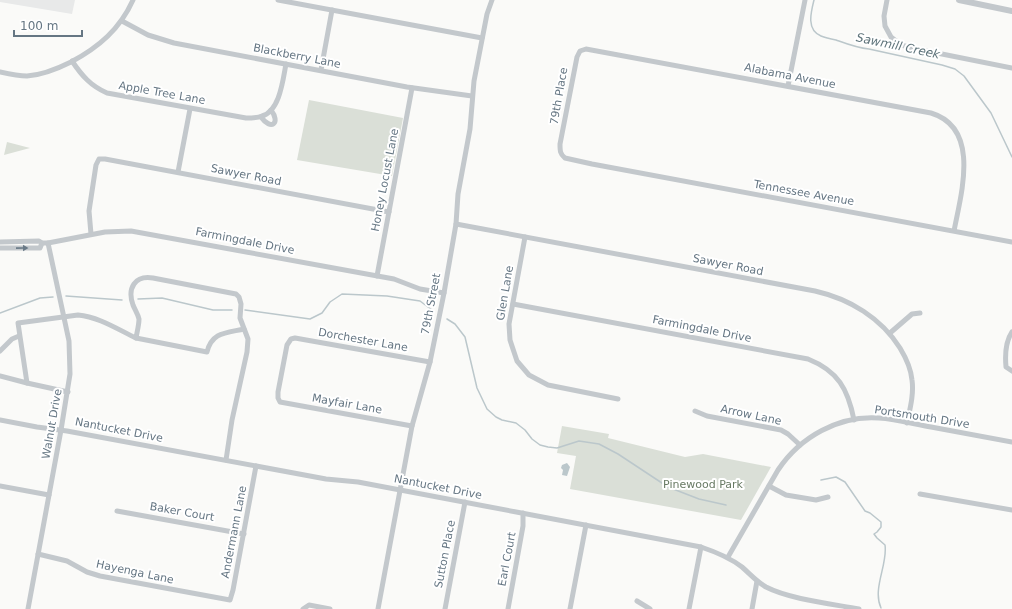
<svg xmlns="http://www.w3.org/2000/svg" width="1012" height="609" viewBox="0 0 1012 609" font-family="'DejaVu Sans',sans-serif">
  <rect width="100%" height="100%" fill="#fafaf8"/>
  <polygon fill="#e8e9e9" points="0,0 75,0 72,14 0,2"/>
  <g fill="#dadfd7">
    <polygon points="309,100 403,118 392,176 297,160"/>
    <polygon points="7,142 30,148 4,155"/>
    <polygon points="562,426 609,434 608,438 685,457 703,454 771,467 741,520 570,489 576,456 557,453"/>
  </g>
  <polygon fill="#bbc7cb" points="567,463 570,467 567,476 562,475 563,470 561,468 562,465"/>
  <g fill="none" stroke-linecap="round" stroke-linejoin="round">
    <g stroke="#bbc7cb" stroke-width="1.5">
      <path d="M814,0C811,12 806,30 821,36C826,38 831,39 836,40C847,44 857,48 869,49L942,65L955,69L964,76L991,113L1012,157"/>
      <polyline points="66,296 122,300"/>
      <polyline points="138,299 162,298 213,310 232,310"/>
      <polyline points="245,310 310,319 322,313 330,302 342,294 387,296 420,301 432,310"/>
      <polyline points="0,313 40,298 53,297"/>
      <polyline points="447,319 455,324 465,337 477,388 487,409 496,417 502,420 516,423 525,430 532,439 540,445 548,447 557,448 579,441 599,444 618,454 668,487 699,499 726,505"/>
      <path d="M821,480L836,477L845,482L865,511L870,513L881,522V527L877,532L874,534L877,538L885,545C888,564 872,589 881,608"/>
    </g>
    <g stroke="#c3c8cc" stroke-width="5">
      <polyline points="278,0 482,38"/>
      <polyline points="887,0 884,16 885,26 891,37 901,45 917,49 1012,68"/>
      <polyline points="122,21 148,35 174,43 407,87 472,96"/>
      <path d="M72,61C82,76 91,86 107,93L246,118C251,118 257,118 262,116C280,111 283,79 286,64"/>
      <polyline points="321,70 332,10"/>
      <path d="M0,72C9,74 18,76 27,76C43,75 57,69 71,62C99,47 120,29 133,0"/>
      <polyline points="788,86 805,0"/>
      <path d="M261,117C271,131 281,123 271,110"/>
      <polyline points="178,172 190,109"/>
      <path d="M456,224L815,291C850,299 881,318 900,348C906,358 911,368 912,380C914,394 910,409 907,423"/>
      <path d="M954,231C961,194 981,128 931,113L586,49L580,51L577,57L560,144C560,151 560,154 565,158L592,164L1012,242"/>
      <polyline points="91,234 89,211 96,165 99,159 105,159 389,212"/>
      <polyline points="525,237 509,324 510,340 517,361 529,375 548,385 618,399"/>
      <polyline points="0,242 39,241 42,243 48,243 105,232 131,231 394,279 420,289 444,293"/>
      <polyline points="0,248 40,248 42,243"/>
      <polyline points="377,276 412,88"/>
      <path d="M513,304L808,359C838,371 848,389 854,420"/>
      <path d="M1012,332C1006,341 1005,356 1006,367L1012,371"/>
      <polyline points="890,333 912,314 920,313"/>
      <path d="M136,338L207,352C212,332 226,333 244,329"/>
      <polyline points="0,351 12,339 19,336"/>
      <path d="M0,376L27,383L18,323L78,315C99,317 117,329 136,338C137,332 139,325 139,319C138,314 135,310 133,305C127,288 135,275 153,278L236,294L239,297L241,304L240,318L248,339L247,352L232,420L226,460"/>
      <polyline points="27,383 68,392"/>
      <polyline points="695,411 707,416 781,430 788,434 800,445"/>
      <path d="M0,420L37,427L67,431L326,479L358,482L701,547C716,552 729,557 742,567C750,574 757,582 766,587C789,599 832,604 859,609"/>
      <polyline points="412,426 280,402 278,398 278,392 287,345 291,339 295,338 430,362"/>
      <polyline points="0,486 49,495"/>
      <polyline points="769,486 786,495 816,500 828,497"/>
      <polyline points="920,494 1012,510"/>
      <polyline points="117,511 244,534"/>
      <polyline points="38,554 67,561 87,572 100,576 230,600 233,590 256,466"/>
      <path d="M728,557L778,470C800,437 839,415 879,418C896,419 914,424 931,427C958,432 985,437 1012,442"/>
      <polyline points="637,601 650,609"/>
      <polyline points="28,609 61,430 70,374 69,341 48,243"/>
      <polyline points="303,609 309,605 330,609"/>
      <polyline points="378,609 412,426 430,362 444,293 456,224 458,194 470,129 474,81 487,14 492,0"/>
      <polyline points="445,609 465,502"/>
      <polyline points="508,609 523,526 523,513"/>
      <polyline points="570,609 586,525"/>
      <polyline points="689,609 701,547"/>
      <polyline points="752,609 757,581"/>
    </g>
    <polyline stroke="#c3c8cc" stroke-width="6" points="959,0 1012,11"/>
  </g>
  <defs><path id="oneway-solid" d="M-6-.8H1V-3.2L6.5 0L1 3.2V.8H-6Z"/></defs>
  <use fill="#6a7a87" href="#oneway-solid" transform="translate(22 248) rotate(-1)"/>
  <g text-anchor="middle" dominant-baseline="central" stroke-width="4" stroke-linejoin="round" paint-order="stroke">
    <g font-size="11" fill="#657683" stroke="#fff">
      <text transform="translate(297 56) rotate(11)">Blackberry Lane</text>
      <text transform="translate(790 76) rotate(11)">Alabama Avenue</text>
      <text transform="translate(162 93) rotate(10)">Apple Tree Lane</text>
      <text transform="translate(559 96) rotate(-80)">79th Place</text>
      <text transform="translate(246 175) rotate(11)">Sawyer Road</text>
      <text transform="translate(385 180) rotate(-79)">Honey Locust Lane</text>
      <text transform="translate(804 193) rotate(10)">Tennessee Avenue</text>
      <text transform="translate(245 241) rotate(11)">Farmingdale Drive</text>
      <text transform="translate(728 265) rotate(11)">Sawyer Road</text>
      <text transform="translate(505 293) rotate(-80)">Glen Lane</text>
      <text transform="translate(431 304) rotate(-79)">79th Street</text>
      <text transform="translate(702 329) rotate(11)">Farmingdale Drive</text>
      <text transform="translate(363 340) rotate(10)">Dorchester Lane</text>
      <text transform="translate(347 404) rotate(10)">Mayfair Lane</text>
      <text transform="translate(751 415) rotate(12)">Arrow Lane</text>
      <text transform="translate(922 417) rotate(9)">Portsmouth Drive</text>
      <text transform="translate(52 424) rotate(-80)">Walnut Drive</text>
      <text transform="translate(119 430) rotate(11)">Nantucket Drive</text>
      <text transform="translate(438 487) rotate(11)">Nantucket Drive</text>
      <text transform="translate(182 512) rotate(10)">Baker Court</text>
      <text transform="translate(234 532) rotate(-79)">Andermann Lane</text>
      <text transform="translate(445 554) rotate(-79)">Sutton Place</text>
      <text transform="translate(507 559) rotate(-79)">Earl Court</text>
      <text transform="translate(135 572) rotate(12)">Hayenga Lane</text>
    </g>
    <g font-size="11" fill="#687a64" stroke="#fff">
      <text x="703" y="484">Pinewood Park</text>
    </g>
    <g font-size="12" font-style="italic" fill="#60757c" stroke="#fff">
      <text transform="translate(898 46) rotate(12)">Sawmill Creek</text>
    </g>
  </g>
  <path d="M14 30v6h68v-6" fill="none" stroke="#657683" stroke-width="2"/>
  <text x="20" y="30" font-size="12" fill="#657683" stroke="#ffffff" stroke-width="3" paint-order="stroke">100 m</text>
</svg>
